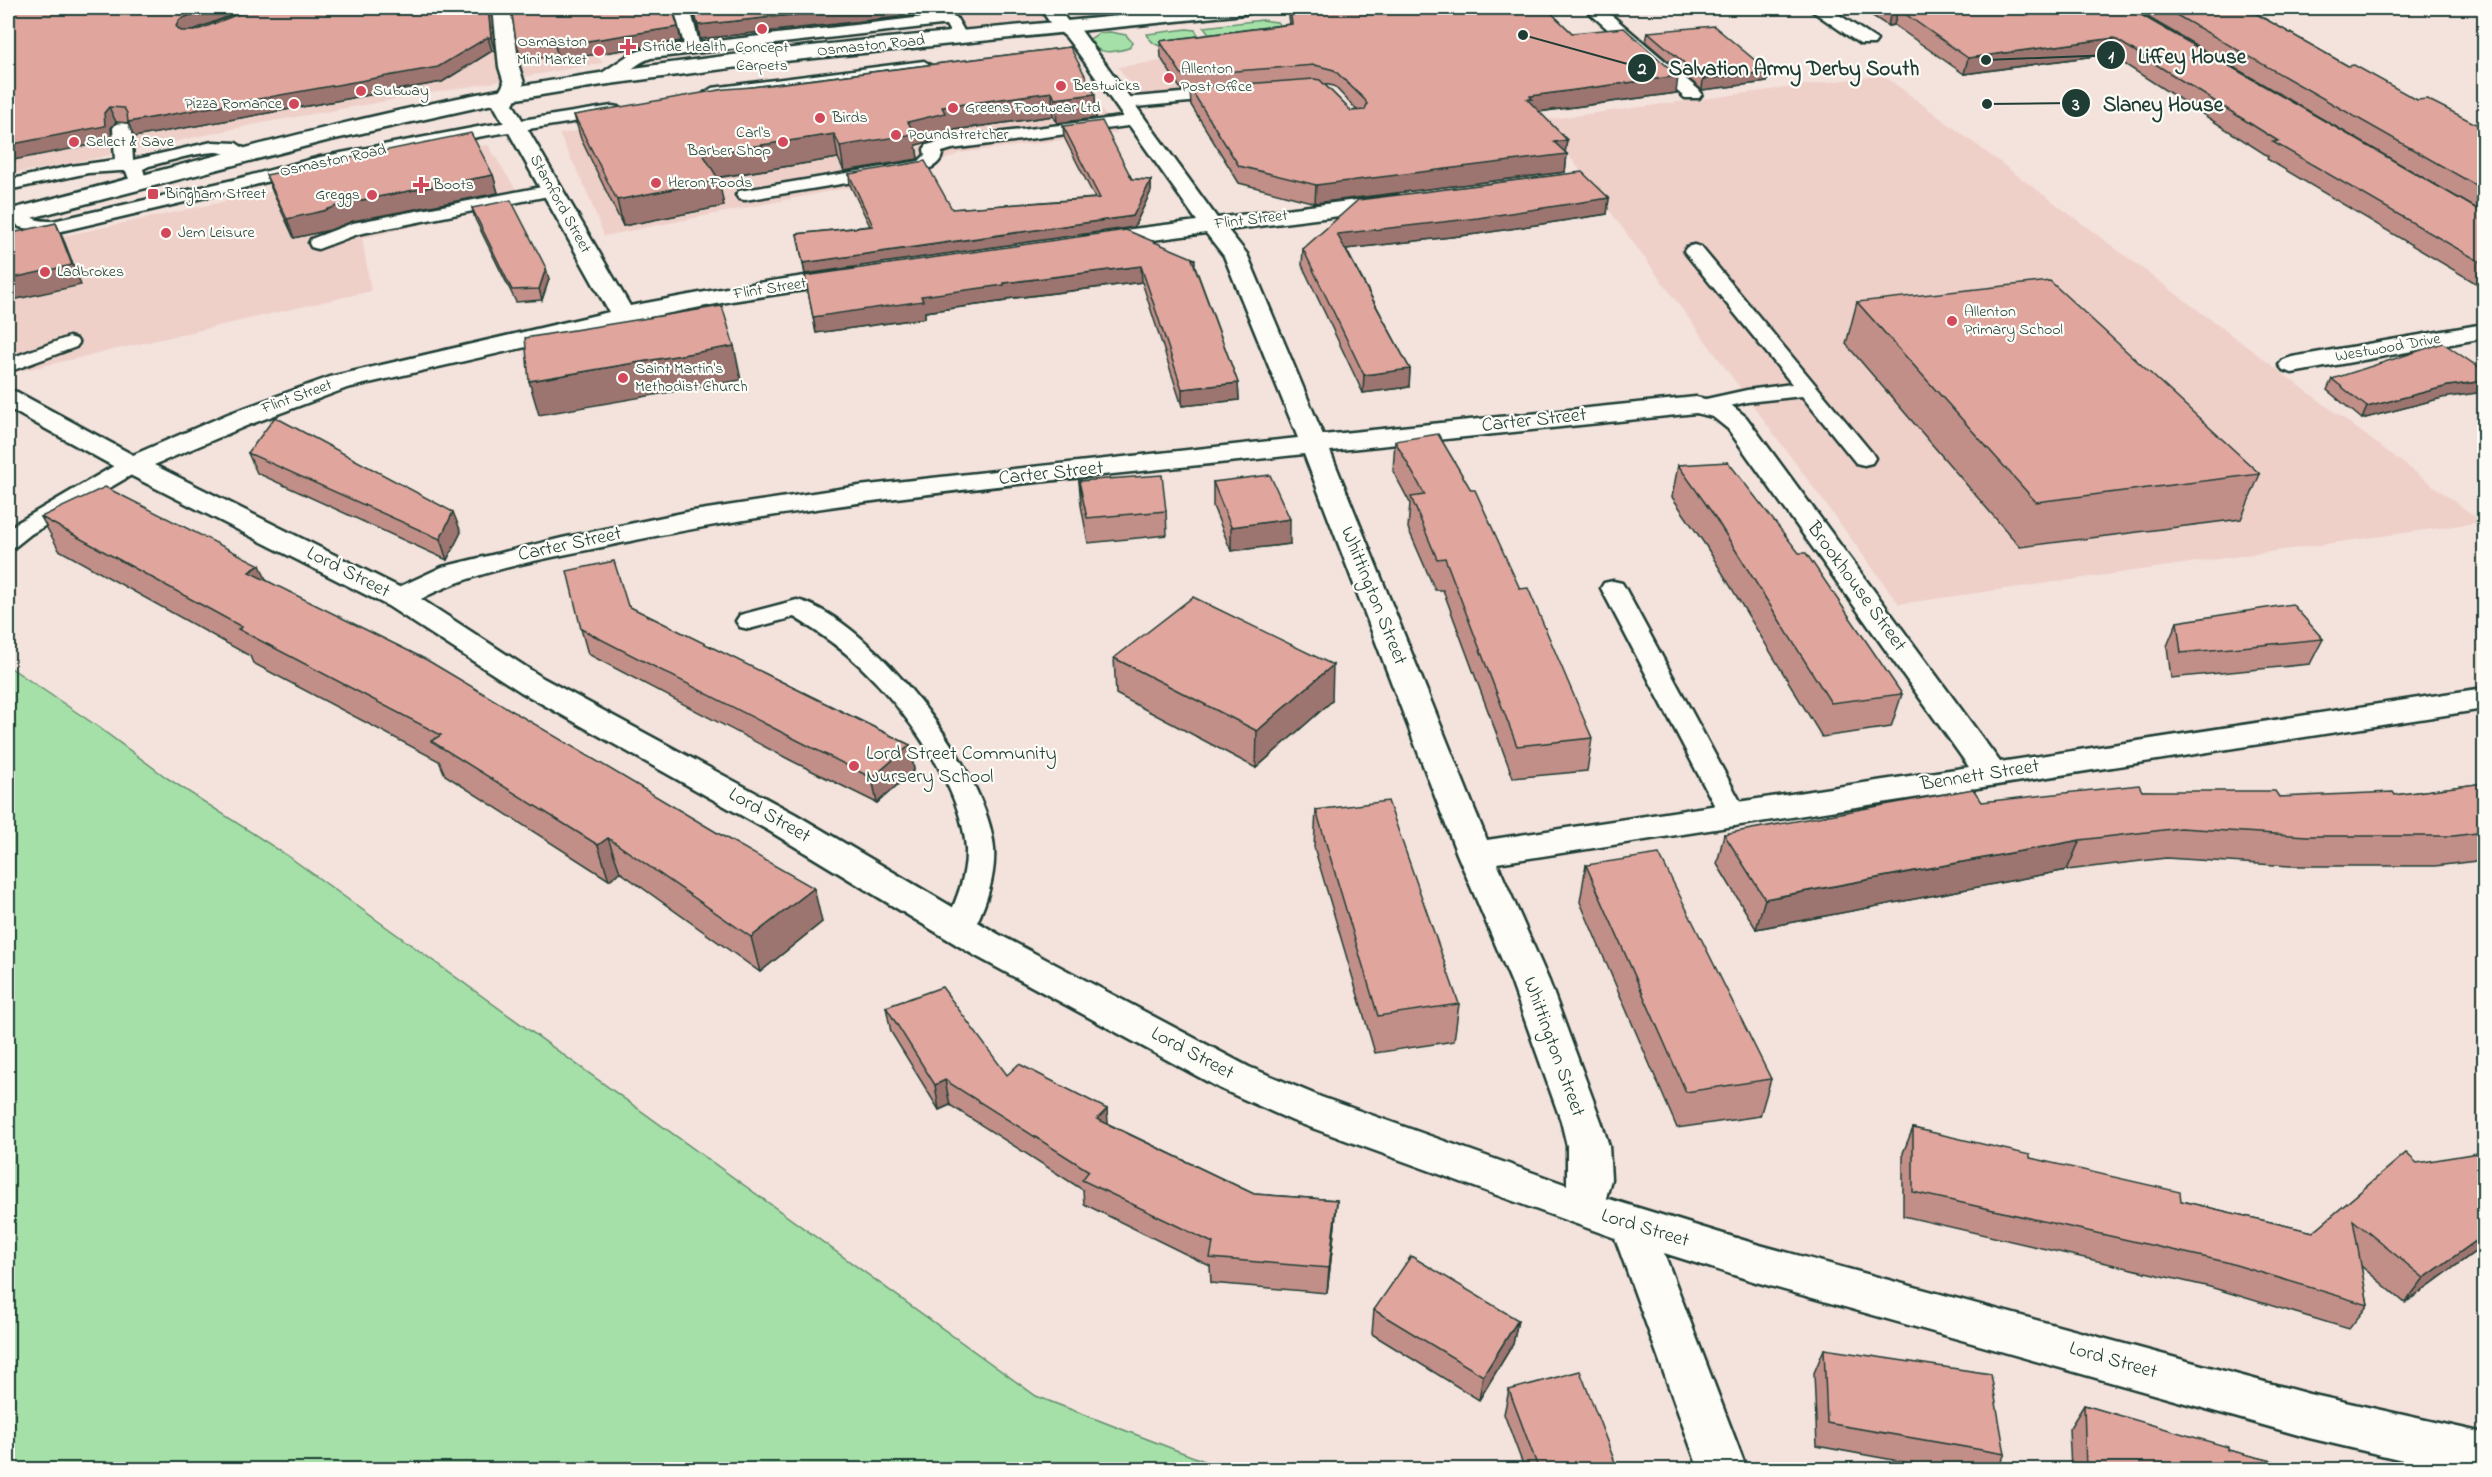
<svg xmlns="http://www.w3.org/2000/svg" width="2492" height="1477" viewBox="0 0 2492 1477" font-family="'Indie Flower',sans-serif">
  <rect width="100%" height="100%" fill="#f4e2dc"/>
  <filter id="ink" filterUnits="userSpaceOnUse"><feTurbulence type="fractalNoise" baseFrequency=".0167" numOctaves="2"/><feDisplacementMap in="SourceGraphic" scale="12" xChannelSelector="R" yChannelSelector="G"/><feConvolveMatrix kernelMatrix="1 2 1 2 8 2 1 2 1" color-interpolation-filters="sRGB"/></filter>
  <g filter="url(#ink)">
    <g fill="#eed0c9">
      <polygon points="643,8 1126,8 965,30 958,13 645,49 599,56 602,63 267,122 54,167 8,174 8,116 197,86"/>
      <polygon points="1189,57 1216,92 1144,104 1118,67"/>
      <polygon points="1073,67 1117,133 960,153 911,175 604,236 585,187 559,134 775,100"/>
      <polygon points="1883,75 2482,522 1899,604 1543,120"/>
      <polygon points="488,145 523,201 362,238 371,291 8,374 8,248"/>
    </g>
    <g fill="#a4e0a7" stroke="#628e6e" stroke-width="1.5">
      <polygon points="1262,20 1277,22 1287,34 1213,39 1204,27"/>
      <path d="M1187,29L1195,30L1199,36C1181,43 1157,57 1147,34Z"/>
      <path d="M1110,32L1126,35L1132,42L1129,48C1112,53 1099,55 1087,41L1099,33Z"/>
      <polygon points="8,666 97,726 167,778 288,856 1036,1396 1225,1469 8,1469"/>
    </g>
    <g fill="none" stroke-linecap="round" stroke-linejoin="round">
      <g stroke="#1f3d34" stroke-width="5">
        <g id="lane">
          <path d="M683,8L691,12L699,43L941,15L956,17L967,36L964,39H954L946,25H941L651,58C634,63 617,86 599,81L597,78L599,75L630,54L649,48L684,44L675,12Z"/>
          <polygon points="924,61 932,66 930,69 712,98 704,93 712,88"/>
          <polygon points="1227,89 1233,90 1235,94 1233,98 1124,108 1116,103 1124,98"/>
          <path d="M612,106L618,107L620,111L618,115L483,136L322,167L236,190L53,233L19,227L9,214L11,210C24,207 23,214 33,218C38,221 47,221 53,221L233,180L320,157L483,126Z"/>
          <path d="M1137,115L1143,116L1145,120L1143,124L952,149L942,152C943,161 933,168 925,170L745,200L739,199L736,195L739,191L919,161L925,155L924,149L927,145L950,139Z"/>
          <path d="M122,123L128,124L131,128L133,160L212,142L236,143L254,155L251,159C238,162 228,152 215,152C193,153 170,161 149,166L143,169L147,183L144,187H132L126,171H120L88,173L8,190V180L71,166L115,160L113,128L116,124Z"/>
          <polygon points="552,185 558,186 561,190 558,194 358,234 318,249 311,247 309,243 311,239 353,223"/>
          <polygon points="1694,245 1701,247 1872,453 1875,458 1872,463 1864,465 1856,463 1802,396 1747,402 1705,412 1697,411 1694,406 1697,401 1747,390 1792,384 1687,255 1684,251 1687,247"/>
          <polygon points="69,337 76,339 79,343 76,347 8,372 8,359"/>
          <polygon points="132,458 140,460 143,465 140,470 31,534 16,546 8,548 8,530 15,524 124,460"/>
          <polygon points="1613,581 1622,583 1625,588 1748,816 1744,823 1734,826 1724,823 1720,816 1601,588 1604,583"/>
          <path d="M797,600C872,619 989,773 994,849C996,878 984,911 970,936L959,939L948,936L944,928C955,903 967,877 966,849C962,786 904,708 860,666C840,647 817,631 794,617L749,629L740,627L736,621L740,615Z"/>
        </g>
      </g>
      <g stroke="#1f3d34" stroke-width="5">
        <g id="street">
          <path d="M493,8H511L519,67L524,83L513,104L630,306L732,287L851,269L859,271L863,276L859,281L851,283L732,301L629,321L600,330L347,388L246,426L154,465L399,587L442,567L562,538L687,512L859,486L1298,438L1224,256L1206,233L1092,248L1084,246L1080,241L1084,236L1092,234L1197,221L1079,54L1066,37L1053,26L1055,22H1069L1080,29L1217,218L1395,195L1403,197L1406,202L1403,207L1395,209L1228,230L1247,254L1323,435L1696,397L1731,405L1746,417L2000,762L2484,688V709L1497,863L1549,981L1601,1121L1609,1146L1611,1179L1606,1198L1756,1244L2309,1394L2484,1433V1470H2445L2309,1438L1756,1282L1664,1253L1747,1470H1699L1615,1238L1293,1121L1221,1089L972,954L771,832L521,692L388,606L122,471L8,408V390L17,392L133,455L228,414L330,377L609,312L493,104L504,83L499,67ZM1696,413L1713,417L1728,429L1969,767L1487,840L1330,451ZM1304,454L1457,854L1511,981L1561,1121L1567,1146V1185L1321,1097L1249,1067L998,934L795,814L543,678L421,599C478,568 557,557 621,543C846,496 1076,479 1304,454Z"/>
          <polygon points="1584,8 1603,8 1699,90 1702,94 1699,98 1685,98"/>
          <polygon points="1808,8 1829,8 1877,40 1874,44 1860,44"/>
          <polygon points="2484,324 2484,338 2292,373 2283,370 2279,365 2283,360 2292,357"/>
        </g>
      </g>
      <g stroke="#1f3d34" stroke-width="5">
        <polygon id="secondary" points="1040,8 1058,8 1071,26 1069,30 1055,30"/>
      </g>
      <g stroke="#1f3d34" stroke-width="5">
        <path id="primary" d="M1197,8H1254L1252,12L1245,14L785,61L602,85L511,100L326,141L8,224V210C174,168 340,119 509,88C736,47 968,32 1197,8Z"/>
      </g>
      <use href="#lane" fill="#fdfcf7" fill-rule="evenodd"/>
      <use href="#street" fill="#fdfcf7" fill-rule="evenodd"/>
      <use href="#secondary" fill="#fdfcf7" fill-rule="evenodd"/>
      <use href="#primary" fill="#fdfcf7" fill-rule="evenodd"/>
    </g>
    <g fill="#c18f88" stroke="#1f3d34" stroke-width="1.5" fill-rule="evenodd">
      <polygon points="9,8 250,8 190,31 491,8 495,52 492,51 442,82 134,137 128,123 116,122 111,128 112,141"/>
      <polygon points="511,8 680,8 674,12 681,41 559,60 520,55 516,41"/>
      <polygon points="685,8 979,8 700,39 693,11"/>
      <path d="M1288,8H1546L1572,33L1676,93L1539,112L1567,140L1565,152L1567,154L1565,172L1315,203L1239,183L1191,105L1190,91H1182L1161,58L1160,41L1290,24ZM1324,84L1334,86L1357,110L1351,111Z"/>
      <polygon points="1860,8 2129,8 2484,213 2484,288 2267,159 2268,156 2109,54 1964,74 1894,25 1888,26"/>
      <polygon points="2132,8 2246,8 2348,66 2417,100 2484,128 2484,213"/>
      <polygon points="2422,8 2447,8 2425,9"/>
      <polygon points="1648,32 1769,72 1767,82 1702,90 1646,42"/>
      <polygon points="1070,47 1096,118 1057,123 1053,116 947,131 948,137 916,145 918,159 844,171 838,158 717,178 724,206 623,226 581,139 574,115 752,87"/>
      <polygon points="1063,126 1132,179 1151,180 1151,191 1134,227 805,274 797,234 870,226 850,185 849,174 952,209 1095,198 1064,137"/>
      <polygon points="266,175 493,175 498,193 353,221 330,230 294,238 273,193"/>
      <polygon points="1609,198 1607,214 1477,234 1346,249 1410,369 1409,387 1363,393 1302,265 1303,249"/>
      <polygon points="472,208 549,279 542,300 516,302 475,219"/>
      <polygon points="1195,259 1195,266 1238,383 1239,400 1182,406 1142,282 1006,299 1006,301 925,312 925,318 816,333 805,276"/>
      <polygon points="1857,302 2260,474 2241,519 2020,547 1846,344"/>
      <polygon points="2332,379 2442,398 2362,419 2327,390"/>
      <polygon points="1395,441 1520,589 1592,738 1587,771 1513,778 1443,590 1435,590 1408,528 1410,503 1393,471"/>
      <polygon points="248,453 461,532 447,560 257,473"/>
      <polygon points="1678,465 1902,694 1891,727 1822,737 1706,546 1672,497"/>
      <polygon points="1079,481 1166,511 1167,535 1088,543 1081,505"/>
      <polygon points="1213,482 1290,544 1231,551 1213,506"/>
      <polygon points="41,517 266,580 822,922 760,972 620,872 609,880 445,775 439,761 253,663 250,656 59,550"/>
      <polygon points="628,606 910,745 914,770 877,803 792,761 588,654 581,629"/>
      <polygon points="2177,622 2323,639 2310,664 2171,678 2167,646"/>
      <polygon points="1114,658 1332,701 1256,768 1116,694"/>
      <polygon points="2484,783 2484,860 2435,866 2290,866 2166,858 2067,870 1756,929 1717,864 1724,834 1982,802 2142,791 2279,797 2395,795"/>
      <polygon points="1316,810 1459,1004 1454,1041 1375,1053 1314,847"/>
      <polygon points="1586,865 1771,1079 1760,1116 1677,1128 1580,902"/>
      <polygon points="886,1007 1007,1075 1254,1194 1337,1200 1335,1225 1327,1293 1211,1283 1210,1266 1084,1204 1083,1190 950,1105 939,1110 891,1032"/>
      <polygon points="1913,1128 2030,1158 2181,1201 2313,1232 2406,1153 2484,1245 2405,1303 2361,1266 2368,1305 2349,1329 2210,1287 1903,1216 1903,1153"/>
      <polygon points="1374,1310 1518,1320 1513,1344 1479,1400 1372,1334"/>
      <polygon points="1824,1349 2005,1454 1996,1470 1948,1470 1817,1446 1814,1373"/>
      <polygon points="1509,1390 1618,1470 1525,1470 1504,1414"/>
      <polygon points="2084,1405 2228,1450 2308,1470 2071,1470 2069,1429"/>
    </g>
    <g fill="#9d746f" stroke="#1f3d34" stroke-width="1.5">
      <polygon points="209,8 250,8 185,33 181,40 176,26 180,19"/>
      <polygon points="488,8 491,8 495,52 491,38"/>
      <polygon points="672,8 680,8 673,13"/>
      <polygon points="856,8 979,8 700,39 698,25"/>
      <polygon points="1898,9 1894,25 1888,26 1891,10"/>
      <polygon points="678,27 681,41 559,60 555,46"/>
      <polygon points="488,37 492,51 442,82 134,137 128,122"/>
      <polygon points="2114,38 2109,54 1964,74 1968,58"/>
      <polygon points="1769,72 1767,82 1702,90 1703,79"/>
      <polygon points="1678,76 1676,93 1530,113 1527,99 1530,96"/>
      <polygon points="1052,92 1053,116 947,131 948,137 916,145 918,159 844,171 840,146 908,122 942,107"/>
      <polygon points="1095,94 1096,118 1057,123 1055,99"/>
      <polygon points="109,107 116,122 111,128 112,141 8,161 8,145 104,113"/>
      <polygon points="834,134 838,158 708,179 703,154"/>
      <polygon points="1567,140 1565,154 1567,154 1565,172 1315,203 1316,185"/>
      <polygon points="493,175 498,193 353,221 330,230 294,238 287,219 346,203"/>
      <polygon points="719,180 724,206 623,226 617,200"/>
      <polygon points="1151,180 1151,191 1134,227 805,274 803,263 1133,216"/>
      <polygon points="1609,198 1607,214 1477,234 1337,250 1337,234"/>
      <polygon points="56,223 65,243 81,285 8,301 8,279"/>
      <polygon points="1141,266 1142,282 1006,299 1006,301 925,312 925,318 816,333 813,317 921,296 1004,283"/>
      <polygon points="546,268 549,279 542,300 539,289"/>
      <polygon points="734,346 741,380 539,415 529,381"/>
      <polygon points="1410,369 1409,387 1363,393 1364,375"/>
      <polygon points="2484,381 2484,392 2442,398 2362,419 2367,407 2448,386"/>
      <polygon points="1238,383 1239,400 1182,406 1182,389"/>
      <polygon points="453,512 461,532 447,560 440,539"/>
      <polygon points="1290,519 1290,544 1231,551 1231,527"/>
      <polygon points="260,565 274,599 249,572"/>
      <polygon points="1333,665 1332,701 1256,768 1257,731"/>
      <polygon points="910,745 914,770 877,803 872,778"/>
      <polygon points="608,838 620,872 609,880 598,845"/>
      <polygon points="2080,840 2067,870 1756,929 1765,899"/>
      <polygon points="814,888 822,922 760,972 751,937"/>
      <polygon points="945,1080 950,1105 939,1110 935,1085"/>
      <polygon points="1107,1109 1109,1134 1097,1119"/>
      <polygon points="1337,1200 1335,1225 1327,1293 1329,1268"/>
      <polygon points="2484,1235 2484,1245 2405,1303 2424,1278"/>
      <polygon points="1518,1320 1513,1344 1479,1400 1483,1376"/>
    </g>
    <g fill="#e0a69e" stroke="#1f3d34" stroke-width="1.5">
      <polygon points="9,8 209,8 180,19 176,26 181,31 195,31 254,8 488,8 491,38 488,37 438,67 128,122 127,113 124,108 109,107 104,113 105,126 8,145 8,9"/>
      <polygon points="511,8 672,8 678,27 555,46 516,41"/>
      <polygon points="693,8 856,8 698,25"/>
      <polygon points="1290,8 1546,8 1572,33 1624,28 1678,76 1530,96 1532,99 1527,99 1567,140 1554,142 1567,154 1316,185 1239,166 1190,88 1314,79 1320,80 1351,111 1365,110 1367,104 1365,100 1334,70 1315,65 1182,75 1160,41 1292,24"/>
      <polygon points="1887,8 2129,8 2484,213 2484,264 2273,142 2278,141 2114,38 1968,58 1898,9 1891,10"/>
      <polygon points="2164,8 2246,8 2348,66 2354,65 2417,100 2427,99 2484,128 2484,190"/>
      <polygon points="1714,26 1769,72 1703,79 1648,32"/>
      <polygon points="1070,47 1095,94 1055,99 1052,92 942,107 945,113 908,122 915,134 840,146 834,134 703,154 719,180 617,200 574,115 725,89 752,87"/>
      <polygon points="1102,121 1132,179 1151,180 1133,216 803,263 797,234 873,226 849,174 925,161 952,209 1100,198 1063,126"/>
      <polygon points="471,133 493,175 346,203 323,211 287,219 266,175"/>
      <polygon points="1582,172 1609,198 1478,218 1337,234 1410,369 1364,375 1303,249 1358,200"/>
      <polygon points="511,200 546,268 539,289 512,290 472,208"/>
      <polygon points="56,223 72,265 8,279 8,234"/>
      <polygon points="1126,230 1195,259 1192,259 1238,383 1182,389 1141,266 1004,283 1004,285 921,296 923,301 813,317 805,276"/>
      <polygon points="2050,281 2260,474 2036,502 1857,302"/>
      <polygon points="722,306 734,346 529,381 525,338"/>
      <polygon points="2443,343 2484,371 2484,381 2448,386 2367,407 2332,379"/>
      <polygon points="275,417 453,512 440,539 248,453"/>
      <polygon points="1438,434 1471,490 1475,490 1520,589 1528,588 1592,738 1517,746 1445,558 1437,559 1411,497 1425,495 1395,441"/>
      <polygon points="1728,462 1799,553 1806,553 1902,694 1831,703 1713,514 1678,465"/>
      <polygon points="1162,475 1166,511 1087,518 1079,481"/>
      <polygon points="1270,475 1290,519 1231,527 1213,482"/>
      <polygon points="105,487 260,565 249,572 427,660 721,835 814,888 751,937 608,838 598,845 431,741 441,735 238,629 242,627 41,517"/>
      <polygon points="614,561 628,606 910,745 872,778 787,735 581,629 567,571"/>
      <polygon points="1193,597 1333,665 1257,731 1114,658"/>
      <polygon points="2292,604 2323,639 2181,653 2177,622"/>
      <polygon points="2484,783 2484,832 2454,836 2307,836 2180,828 2080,840 1765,899 1724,834 1973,789 1982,802 2139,785 2142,791 2275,791 2279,797 2393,792 2395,795"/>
      <polygon points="1388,801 1459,1004 1378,1016 1316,810"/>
      <polygon points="1659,854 1771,1079 1686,1092 1586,865"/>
      <polygon points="942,987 1007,1075 1019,1064 1107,1109 1097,1119 1254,1194 1337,1200 1329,1268 1210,1258 1213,1243 1082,1180 1089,1171 945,1080 935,1085 886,1007"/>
      <polygon points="1913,1128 2030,1155 2030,1158 2180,1192 2181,1201 2313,1232 2406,1153 2417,1163 2484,1152 2484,1235 2424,1278 2353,1220 2368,1305 2226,1262 1913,1192"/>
      <polygon points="1411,1256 1518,1320 1483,1376 1374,1310"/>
      <polygon points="1824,1349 1991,1374 2005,1454 1827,1423"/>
      <polygon points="1580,1371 1618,1470 1539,1470 1509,1390"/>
      <polygon points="2084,1405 2228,1447 2228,1450 2308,1470 2094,1470 2086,1468"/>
    </g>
  </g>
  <g fill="#d1495b" stroke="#fdfcf7" stroke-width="2">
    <circle cx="762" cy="29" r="6"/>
    <path d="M625 38h6v6h6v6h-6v6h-6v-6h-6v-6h6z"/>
    <circle cx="599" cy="51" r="6"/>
    <circle cx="1169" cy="78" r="6"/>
    <circle cx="1061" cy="86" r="6"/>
    <circle cx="361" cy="91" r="6"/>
    <circle cx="294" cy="104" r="6"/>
    <circle cx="953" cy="108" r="6"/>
    <circle cx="820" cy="118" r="6"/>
    <circle cx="896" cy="135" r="6"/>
    <circle cx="74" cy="142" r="6"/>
    <circle cx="783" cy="142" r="6"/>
    <circle cx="656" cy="183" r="6"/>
    <path d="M418 176h6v6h6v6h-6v6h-6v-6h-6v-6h6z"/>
    <rect x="147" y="188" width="12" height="12" rx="3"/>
    <circle cx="372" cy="195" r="6"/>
    <circle cx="166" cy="233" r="6"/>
    <circle cx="45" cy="272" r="6"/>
    <circle cx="1952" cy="321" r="6"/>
    <circle cx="623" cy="378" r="6"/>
    <circle cx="854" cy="766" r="6"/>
  </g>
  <g text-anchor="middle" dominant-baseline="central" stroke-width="4.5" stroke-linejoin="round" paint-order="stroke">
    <g font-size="16" fill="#1f3d34" stroke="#fdfcf7" text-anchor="start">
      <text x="587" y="42" text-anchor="end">Osmaston<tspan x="587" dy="18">Mini Market</tspan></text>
      <text x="642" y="47">Stride Health</text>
      <text x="762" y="48" text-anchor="middle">Concept<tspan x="762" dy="18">Carpets</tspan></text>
      <text x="1181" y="69">Allenton<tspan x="1181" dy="18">Post Office</tspan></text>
      <text x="1073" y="86">Bestwicks</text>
      <text x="373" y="91">Subway</text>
      <text x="282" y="104" text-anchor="end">Pizza Romance</text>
      <text x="965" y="108">Greens Footwear Ltd</text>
      <text x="832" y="118">Birds</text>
      <text x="771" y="133" text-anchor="end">Carl's<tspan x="771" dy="18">Barber Shop</tspan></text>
      <text x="908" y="135">Poundstretcher</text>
      <text x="86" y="142">Select &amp; Save</text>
      <text x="668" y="183">Heron Foods</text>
      <text x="433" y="185">Boots</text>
      <text x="165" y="194">Bingham Street</text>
      <text x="360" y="195" text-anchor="end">Greggs</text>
      <text x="178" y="233">Jem Leisure</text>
      <text x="57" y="272">Ladbrokes</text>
      <text x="1964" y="312">Allenton<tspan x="1964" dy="18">Primary School</tspan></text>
      <text x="635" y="369">Saint Martin's<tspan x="635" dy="18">Methodist Church</tspan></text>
    </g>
    <g font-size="16" fill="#1f3d34" stroke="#fdfcf7">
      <text transform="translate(871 46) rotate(-6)">Osmaston Road</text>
      <text transform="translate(333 161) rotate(-12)">Osmaston Road</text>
      <text transform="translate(560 204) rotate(61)">Stamford Street</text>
      <text transform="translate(1251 220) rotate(-7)">Flint Street</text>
      <text transform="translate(770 289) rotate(-9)">Flint Street</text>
      <text transform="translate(2388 348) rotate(-10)">Westwood Drive</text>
      <text transform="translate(297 397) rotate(-20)">Flint Street</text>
    </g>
    <g font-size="20" fill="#1f3d34" stroke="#fdfcf7">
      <text transform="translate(1534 421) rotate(-6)">Carter Street</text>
      <text transform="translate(1051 474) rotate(-6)">Carter Street</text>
      <text transform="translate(570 545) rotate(-12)">Carter Street</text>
      <text transform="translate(348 573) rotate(27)">Lord Street</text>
      <text transform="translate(1856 587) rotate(54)">Brookhouse Street</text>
      <text transform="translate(1373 596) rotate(68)">Whittington Street</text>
      <text transform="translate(1980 776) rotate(-9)">Bennett Street</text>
      <text transform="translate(769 816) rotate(30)">Lord Street</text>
      <text transform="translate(1553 1047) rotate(70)">Whittington Street</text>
      <text transform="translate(1192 1054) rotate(28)">Lord Street</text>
      <text transform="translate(1645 1229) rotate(17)">Lord Street</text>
      <text transform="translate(2113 1361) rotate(16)">Lord Street</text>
    </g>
    <g font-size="20" fill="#1f3d34" stroke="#fdfcf7" text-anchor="start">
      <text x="866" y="754">Lord Street Community<tspan x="866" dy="23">Nursery School</tspan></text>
    </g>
  </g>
  <path fill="none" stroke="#1f3d34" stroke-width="2" d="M1986 60L2111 55M1523 35L1642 68M1987 104L2076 103"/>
  <g fill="#1f3d34" stroke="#fdfcf7" stroke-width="2">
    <circle cx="1986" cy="60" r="6"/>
    <circle cx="1523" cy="35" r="6"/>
    <circle cx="1987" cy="104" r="6"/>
    <circle cx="2111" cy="55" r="15"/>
    <circle cx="1642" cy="68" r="15"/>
    <circle cx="2076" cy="103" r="15"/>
  </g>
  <g font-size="18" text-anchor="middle" font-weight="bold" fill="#fff">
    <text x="2111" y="62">1</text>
    <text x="1642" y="74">2</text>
    <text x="2076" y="110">3</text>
  </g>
  <g font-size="21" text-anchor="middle" font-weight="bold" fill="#1f3d34" stroke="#fdfcf7" stroke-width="4.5" stroke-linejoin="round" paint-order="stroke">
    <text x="2192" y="63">Liffey House</text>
    <text x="1794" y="75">Salvation Army Derby South</text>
    <text x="2163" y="111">Slaney House</text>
  </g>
  <rect width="2492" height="1477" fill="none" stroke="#fdfcf7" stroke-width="30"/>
  <rect x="15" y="15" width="2462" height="1447" fill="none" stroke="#1f3d34" stroke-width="2" filter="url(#ink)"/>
</svg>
